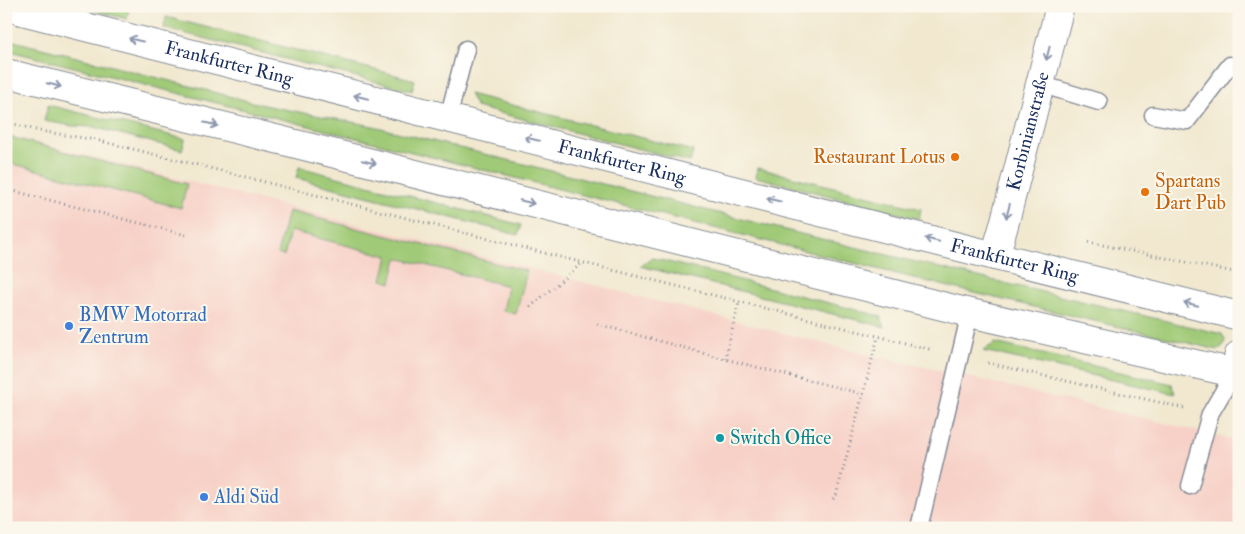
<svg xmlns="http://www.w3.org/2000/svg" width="1245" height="534" viewBox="0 0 1245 534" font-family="'IM FELL Double Pica',serif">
  <rect width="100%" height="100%" fill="#fbf7ec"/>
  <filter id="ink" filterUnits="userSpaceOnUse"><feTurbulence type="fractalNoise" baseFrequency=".02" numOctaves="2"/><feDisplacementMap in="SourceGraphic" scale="10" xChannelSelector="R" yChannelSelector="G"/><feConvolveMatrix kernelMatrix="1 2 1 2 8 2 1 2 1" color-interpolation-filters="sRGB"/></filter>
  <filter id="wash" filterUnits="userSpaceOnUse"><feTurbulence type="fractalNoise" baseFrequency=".0096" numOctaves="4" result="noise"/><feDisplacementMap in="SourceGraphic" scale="20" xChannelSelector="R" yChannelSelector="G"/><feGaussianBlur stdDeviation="1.12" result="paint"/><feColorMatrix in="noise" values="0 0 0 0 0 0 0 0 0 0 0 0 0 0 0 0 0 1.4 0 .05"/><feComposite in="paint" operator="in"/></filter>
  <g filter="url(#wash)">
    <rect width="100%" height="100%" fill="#f1e8cf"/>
    <polygon fill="#f7d1c7" points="6,135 865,354 978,379 1239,441 1239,528 6,528"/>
    <g fill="#a0ca77" stroke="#5e7c6a">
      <polygon points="77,6 120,6 129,9 127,19"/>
      <polygon points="166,17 415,80 412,91 164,28"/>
      <polygon points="6,39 268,106 373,126 789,231 957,272 1222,334 1225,340 1223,346 1218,350 953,288 6,50"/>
      <polygon points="469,94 693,151 690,162 476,107"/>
      <polygon points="48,105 185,139 182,150 93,127 73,126 44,121"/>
      <polygon points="6,136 187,184 181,208 6,162"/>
      <polygon points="299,167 521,225 518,235 296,178"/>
      <polygon points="758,168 921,209 919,219 756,177"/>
      <polygon points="288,211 527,271 516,314 503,311 508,286 397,258 391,283 382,280 388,256 290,231 284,256 277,254"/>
      <polygon points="653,258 880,316 885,327 640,266"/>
      <polygon points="995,343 1172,384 1175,394 983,351"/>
    </g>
  </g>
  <g filter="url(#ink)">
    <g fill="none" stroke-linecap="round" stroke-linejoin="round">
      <g stroke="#868c96" stroke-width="19">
        <g id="lane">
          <polyline points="1040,84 1099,102"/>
          <polyline points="1153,115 1187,121 1230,65 1239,68"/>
          <polyline points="448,118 466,49"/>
          <polyline points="1190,486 1210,414 1234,373"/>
          <polyline points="919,528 970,313"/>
        </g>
      </g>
      <g stroke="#868c96" stroke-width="30">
        <g id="street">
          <path id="s1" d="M995,256L1004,225L1060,6"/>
          <polyline points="1234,373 1239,355"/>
        </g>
      </g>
      <g stroke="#868c96" stroke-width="30">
        <g id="primary">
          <path id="s2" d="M6,7L995,256L1239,316"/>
          <polyline points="6,73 284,141 970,313 1239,374"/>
        </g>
      </g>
      <g stroke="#868c96" stroke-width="3" stroke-dasharray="1 4" stroke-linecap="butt">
        <polyline points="6,122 40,131 96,140 206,167 544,253 933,350"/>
        <polyline points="6,189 186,235"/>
        <polyline points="1088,242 1239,273"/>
        <polyline points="530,307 582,263"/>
        <polyline points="597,324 725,359 863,394 878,337"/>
        <polyline points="725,359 739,302"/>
        <polyline points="988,363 1184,408"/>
        <polyline points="833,499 836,496 863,394"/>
      </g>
      <use href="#lane" stroke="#fff" stroke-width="16"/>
      <use href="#street" stroke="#fff" stroke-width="28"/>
      <use href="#primary" stroke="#fff" stroke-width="28"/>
    </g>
    <defs><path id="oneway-shaft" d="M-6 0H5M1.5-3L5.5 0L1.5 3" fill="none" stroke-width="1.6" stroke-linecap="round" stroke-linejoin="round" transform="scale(1.25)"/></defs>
    <g stroke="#8d97ae">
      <use href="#oneway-shaft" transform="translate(136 40) rotate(-166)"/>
      <use href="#oneway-shaft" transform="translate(1048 53) rotate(104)"/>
      <use href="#oneway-shaft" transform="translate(54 85) rotate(14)"/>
      <use href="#oneway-shaft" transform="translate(361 97) rotate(-166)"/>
      <use href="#oneway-shaft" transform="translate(211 124) rotate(14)"/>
      <use href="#oneway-shaft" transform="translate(532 139) rotate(-166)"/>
      <use href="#oneway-shaft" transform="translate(369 162) rotate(14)"/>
      <use href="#oneway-shaft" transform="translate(774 200) rotate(-166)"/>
      <use href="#oneway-shaft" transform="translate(527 202) rotate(14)"/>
      <use href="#oneway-shaft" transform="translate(1008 211) rotate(104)"/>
      <use href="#oneway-shaft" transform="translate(932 240) rotate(-166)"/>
      <use href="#oneway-shaft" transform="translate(1191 304) rotate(-166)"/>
    </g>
  </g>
  <g fill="#e8710a" stroke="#fbf7ec" stroke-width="2">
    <circle cx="955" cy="157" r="5"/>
    <circle cx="1145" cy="192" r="5"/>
  </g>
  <g fill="#3f7fe0" stroke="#fbf7ec" stroke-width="2">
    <circle cx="69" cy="326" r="5"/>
    <circle cx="204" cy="497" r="5"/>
  </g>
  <circle fill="#0f9aa8" stroke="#fbf7ec" stroke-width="2" cx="720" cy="438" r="5"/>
  <g text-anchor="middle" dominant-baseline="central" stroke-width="4" stroke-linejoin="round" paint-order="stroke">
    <g font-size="19" fill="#1b2f5e" stroke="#fbf7ec">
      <text stroke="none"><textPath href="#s2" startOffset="230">Frankfurter Ring</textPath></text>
      <text stroke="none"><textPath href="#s1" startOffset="129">Korbinianstraße</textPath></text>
      <text stroke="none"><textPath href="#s2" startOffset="635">Frankfurter Ring</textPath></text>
      <text stroke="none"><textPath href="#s2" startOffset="1040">Frankfurter Ring</textPath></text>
    </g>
    <g font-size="19" fill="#c56008" stroke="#fbf7ec" text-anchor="end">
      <text x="945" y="157">Restaurant Lotus</text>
      <text x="1155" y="181" text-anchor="start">Spartans<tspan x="1155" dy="22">Dart Pub</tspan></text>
    </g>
    <g font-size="19" fill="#366cbe" stroke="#fbf7ec" text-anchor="start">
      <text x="79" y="315">BMW Motorrad<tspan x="79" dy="22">Zentrum</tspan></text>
      <text x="214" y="497">Aldi Süd</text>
    </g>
    <g font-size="19" fill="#0d838f" stroke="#fbf7ec" text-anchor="start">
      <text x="730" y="438">Switch Office</text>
    </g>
  </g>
  <rect width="1245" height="534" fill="none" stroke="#fbf7ec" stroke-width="25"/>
</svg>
